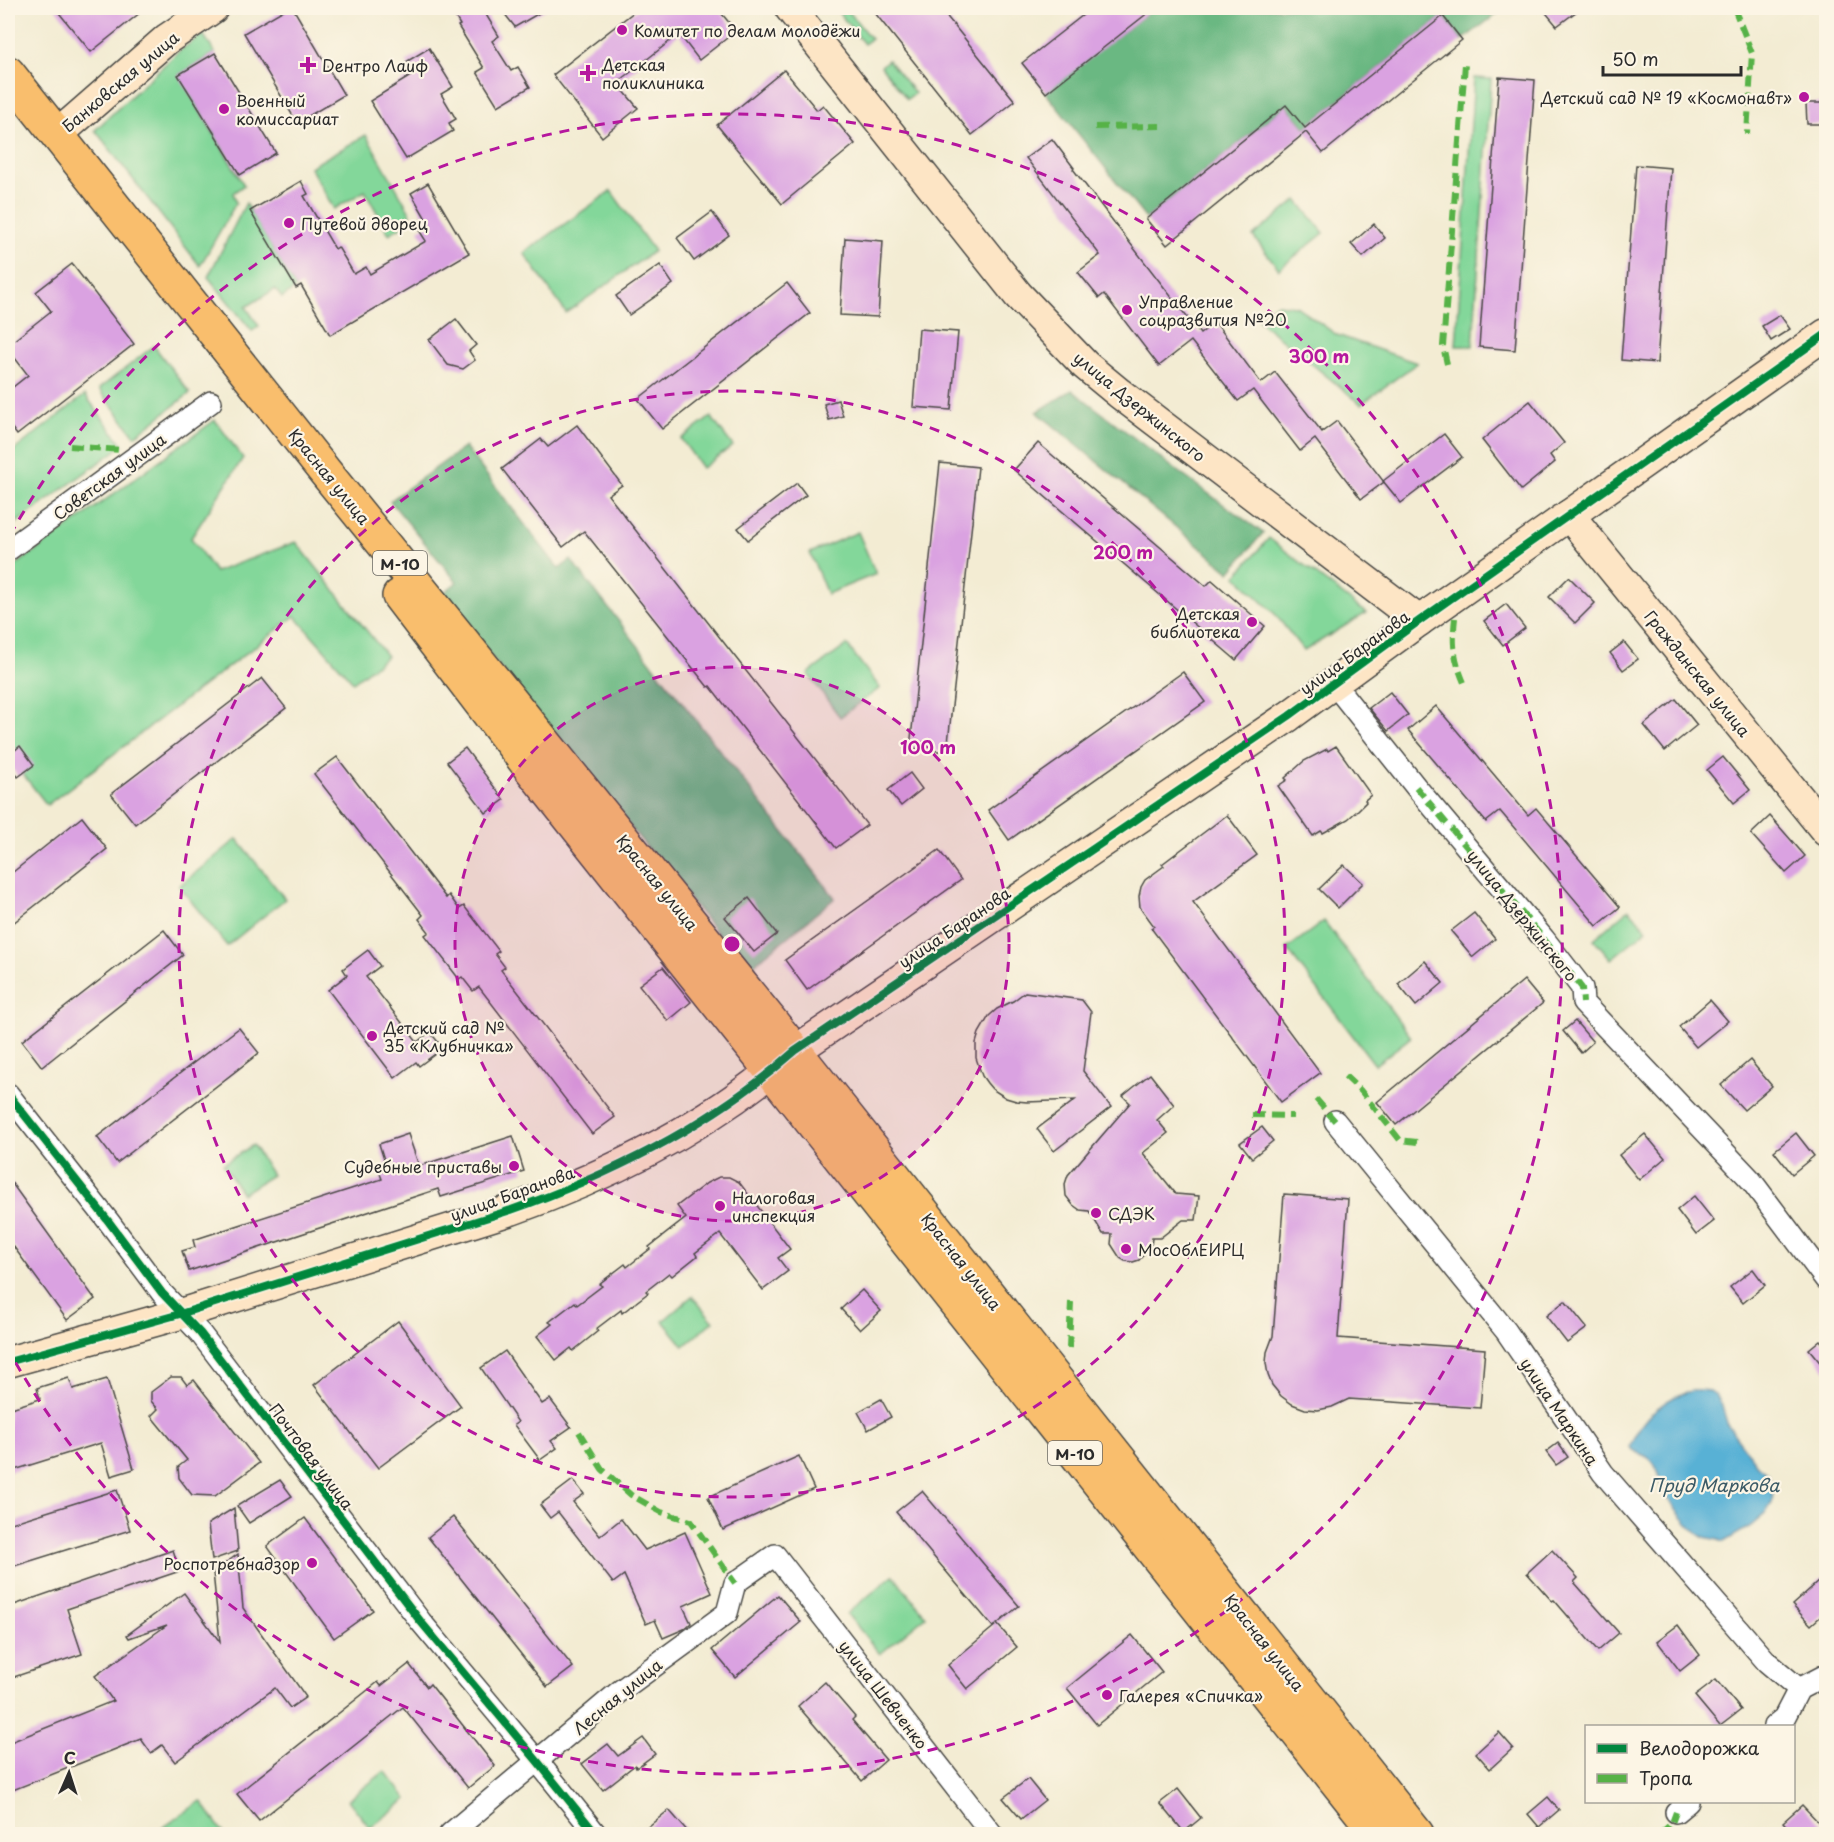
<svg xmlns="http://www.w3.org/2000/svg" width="1834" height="1842" viewBox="0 0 1834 1842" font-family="'Playpen Sans',sans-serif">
  <rect width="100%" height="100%" fill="#fcf5e5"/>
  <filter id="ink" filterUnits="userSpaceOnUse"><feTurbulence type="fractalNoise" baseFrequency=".0167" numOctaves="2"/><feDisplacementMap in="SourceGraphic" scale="12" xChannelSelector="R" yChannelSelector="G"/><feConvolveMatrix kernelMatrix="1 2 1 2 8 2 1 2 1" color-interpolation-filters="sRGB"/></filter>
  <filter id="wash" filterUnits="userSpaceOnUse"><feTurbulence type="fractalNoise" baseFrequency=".008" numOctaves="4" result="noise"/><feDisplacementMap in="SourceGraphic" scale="24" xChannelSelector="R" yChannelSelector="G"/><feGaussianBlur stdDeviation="1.35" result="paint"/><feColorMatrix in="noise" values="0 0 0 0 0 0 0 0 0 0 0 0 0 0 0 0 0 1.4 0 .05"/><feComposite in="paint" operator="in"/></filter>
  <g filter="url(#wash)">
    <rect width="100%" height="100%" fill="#f3ecd3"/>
    <g fill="#83d79a" stroke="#578162" stroke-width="1.5">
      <polygon points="835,8 846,8 871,39 864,44"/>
      <polygon points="203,34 215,53 179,75 244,185 233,193 236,203 200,266 95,130 178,52"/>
      <polygon points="888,60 915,93 907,99 881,66"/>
      <polygon points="1474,78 1491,79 1473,346 1456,346"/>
      <polygon points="366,135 410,212 407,223 389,234 365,191 334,209 310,167"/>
      <polygon points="611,191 654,251 566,313 524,253"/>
      <polygon points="1297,200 1324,233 1279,269 1253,236"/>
      <polygon points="246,203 296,288 282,298 275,289 246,307 259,326 252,331 208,277"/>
      <polygon points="1276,304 1296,306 1337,335 1417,363 1361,404 1258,320"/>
      <polygon points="154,346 190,393 135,436 99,389"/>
      <polygon points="85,395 123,445 8,529 8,455"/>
      <polygon points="711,417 733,446 702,468 681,439"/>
      <polygon points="215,420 243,458 191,538 215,572 296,542 387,656 353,682 295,616 47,805 8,755 8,571"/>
      <polygon points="858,532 876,574 827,594 810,553"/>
      <polygon points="1269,538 1366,613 1304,651 1275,614 1236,576"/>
      <polygon points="847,645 880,688 840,717 808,674"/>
      <polygon points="237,839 285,899 227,946 179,886"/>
      <polygon points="1629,909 1647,930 1611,959 1594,939"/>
      <polygon points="1324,921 1411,1037 1375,1065 1287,949"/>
      <polygon points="253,1145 272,1175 242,1194 223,1164"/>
      <polygon points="692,1296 713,1321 684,1346 663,1321"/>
      <polygon points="893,1575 926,1616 880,1654 847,1614"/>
      <polygon points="385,1771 407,1799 370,1828 348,1800"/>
      <polygon points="201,1801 224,1834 154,1834"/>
    </g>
    <g fill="#6ab882" stroke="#4a7256" stroke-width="1.5">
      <polygon points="1154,8 1505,8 1462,40 1443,16 1305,128 1286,105 1146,219 1045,92"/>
      <polygon points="1072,390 1180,473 1263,533 1230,572 1037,412"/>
      <polygon points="465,447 559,569 571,560 835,898 747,970 441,595 457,582 390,501"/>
    </g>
    <path fill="#58b1d5" stroke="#426e80" stroke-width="1.5" d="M1698,1390L1710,1391L1716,1395L1721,1403L1728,1426L1757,1465L1768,1474L1773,1488L1772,1503L1765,1514L1751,1526L1724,1542C1716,1538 1709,1539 1701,1536C1693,1532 1668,1501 1664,1492C1660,1480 1661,1474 1653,1462C1646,1453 1636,1455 1630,1447C1640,1418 1667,1394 1698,1390Z"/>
    <g id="blocks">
      <g fill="#daa2e1">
        <polygon points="55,8 146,8 91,52"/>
        <polygon points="287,8 293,8 344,95 297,123 244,33"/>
        <polygon points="450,8 482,8 499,36 492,41 511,71 518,67 530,87 498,106 477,72 484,68 458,26 460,25"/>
        <polygon points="500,8 548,8 515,27"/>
        <polygon points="639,8 717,8 736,31 699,60 679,34 617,83 638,108 602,137 553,75"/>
        <polygon points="871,8 940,8 1015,101 972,135"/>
        <polygon points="1092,8 1154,8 1046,93 1022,63"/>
        <polygon points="1542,8 1581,8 1557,26"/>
        <polygon points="1443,16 1462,40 1323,153 1306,132 1167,245 1146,219 1286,105 1305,128"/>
        <polygon points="429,48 453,87 441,94 456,119 449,123 453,131 406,159 370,101 414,74 406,62"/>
        <polygon points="215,53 276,153 240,175 178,75"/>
        <polygon points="784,70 817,110 823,105 855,144 782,204 717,125"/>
        <polygon points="1499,77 1535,80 1515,350 1479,347"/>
        <polygon points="1806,103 1827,103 1827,124 1807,124"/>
        <polygon points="1052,139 1074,168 1073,169 1200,334 1215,322 1261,383 1275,372 1322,432 1337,421 1384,482 1361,499 1315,439 1300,451 1253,390 1238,401 1191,341 1159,366 1104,294 1099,298 1078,272 1100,255 1026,158"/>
        <polygon points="1636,165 1671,168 1657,363 1621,360"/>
        <polygon points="301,181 308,194 304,196 335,249 338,247 354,274 366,267 370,274 426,241 419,230 429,224 411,193 428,183 469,253 330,335 301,285 296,288 250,211"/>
        <polygon points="712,212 729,235 694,261 677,238"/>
        <polygon points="1374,224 1385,238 1363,257 1351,244"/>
        <polygon points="845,238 883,241 878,317 840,315"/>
        <polygon points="72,264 134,344 17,435 8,423 8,391 28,375 8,349 8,345 51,311 36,292"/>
        <polygon points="660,265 673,284 629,315 616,296"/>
        <polygon points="787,283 810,313 662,429 638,399"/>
        <polygon points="1780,315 1790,329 1771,341 1762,326"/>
        <polygon points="456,319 476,345 469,351 475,360 463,369 448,365 429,340"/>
        <polygon points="919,329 958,332 951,410 913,407"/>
        <polygon points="838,400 843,416 829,420 824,404"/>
        <polygon points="1530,401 1564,443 1550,455 1555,462 1521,490 1482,440"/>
        <polygon points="577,425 622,485 608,495 867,825 836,848 710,686 708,687 584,531 563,547 502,469 541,439 548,447"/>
        <polygon points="1444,434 1462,457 1401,503 1383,481"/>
        <polygon points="1038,443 1206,586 1212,580 1265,626 1236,660 1014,470"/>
        <polygon points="940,463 978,467 947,752 910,748"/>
        <polygon points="797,483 806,495 748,540 738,528"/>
        <polygon points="1569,577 1595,603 1575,623 1549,597"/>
        <polygon points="1506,604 1525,628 1503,645 1484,621"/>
        <polygon points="1624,642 1638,659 1623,670 1610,653"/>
        <polygon points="1183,672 1205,702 1009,840 988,810"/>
        <polygon points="262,678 286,708 135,824 111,794"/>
        <polygon points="1390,692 1408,715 1388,731 1369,708"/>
        <polygon points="1676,699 1697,725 1665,751 1644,725"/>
        <polygon points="1436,706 1528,815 1536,808 1620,907 1597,926 1500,811 1486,822 1408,730"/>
        <polygon points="20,746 34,765 18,777 8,763 8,756"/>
        <polygon points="1336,746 1371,795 1365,800 1366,802 1357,811 1348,819 1323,833 1321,831 1313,836 1278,786 1287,780 1285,778 1304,761 1327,749 1328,751"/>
        <polygon points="465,748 504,800 486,813 447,762"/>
        <polygon points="337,757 446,898 449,895 459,909 464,906 499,951 495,954 505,967 501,970 615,1117 592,1134 479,987 473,991 462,977 459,979 425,935 429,932 419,919 423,915 314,774"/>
        <polygon points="1723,757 1750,790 1734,803 1707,770"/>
        <polygon points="910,773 922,789 901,806 888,790"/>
        <polygon points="1227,815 1257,855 1193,902 1320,1073 1281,1102 1151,928 1154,926 1140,907 1139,896 1141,887 1145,880 1164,866 1162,864"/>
        <polygon points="1770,816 1805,856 1786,873 1751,834"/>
        <polygon points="82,817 107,849 8,927 8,876"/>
        <polygon points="939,850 961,880 807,990 785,960"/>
        <polygon points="1344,865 1363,883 1338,908 1319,889"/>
        <polygon points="749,898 777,934 754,952 725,917"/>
        <polygon points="1474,913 1495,939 1473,957 1451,931"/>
        <polygon points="164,930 183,955 42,1067 22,1041"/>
        <polygon points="368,950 380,966 366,977 417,1042 430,1032 443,1048 419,1066 416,1062 395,1078 328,990 347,975 343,969"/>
        <polygon points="1425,961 1443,983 1416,1006 1398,984"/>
        <polygon points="663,967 691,1002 668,1021 639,985"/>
        <polygon points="1524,980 1543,1003 1396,1125 1377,1102"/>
        <polygon points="1025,992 1082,1000 1091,1012 1083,1071 1111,1107 1054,1151 1037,1129 1075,1100 1027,1102 1016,1101 1006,1098 992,1089 987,1083 982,1076 976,1058 976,1043 979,1033 989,1016 997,1009 1013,1001"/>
        <polygon points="1710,1000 1728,1021 1696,1047 1679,1027"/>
        <polygon points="1575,1021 1593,1042 1581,1053 1563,1031"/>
        <polygon points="239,1028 259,1053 117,1163 97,1137"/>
        <polygon points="1750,1060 1772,1086 1744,1110 1721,1085"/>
        <polygon points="1150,1074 1174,1105 1157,1120 1168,1133 1143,1153 1176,1194 1199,1196 1196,1220 1183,1220 1160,1238 1152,1238 1151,1246 1139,1260 1133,1262 1125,1261 1120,1258 1111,1244 1112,1234 1103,1234 1089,1211 1080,1210 1073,1205 1066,1196 1065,1184 1068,1175 1130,1103 1123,1096"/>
        <polygon points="1262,1127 1273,1141 1252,1158 1240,1143"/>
        <polygon points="1796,1133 1814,1156 1792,1174 1774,1151"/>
        <polygon points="408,1134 419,1166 513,1136 524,1171 441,1197 438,1189 189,1271 182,1251 195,1247 193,1240 382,1179 379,1171 387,1169 379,1144"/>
        <polygon points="1645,1134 1665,1158 1639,1180 1619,1155"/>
        <polygon points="719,1177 729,1177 739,1182 790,1249 778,1258 788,1271 763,1290 720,1234 695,1253 697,1256 672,1276 669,1273 646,1291 648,1293 622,1313 621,1310 596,1329 598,1331 573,1351 571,1348 556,1360 537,1336 552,1324 549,1322 575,1302 577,1305 602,1286 599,1284 625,1264 627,1267 650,1249 649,1247 686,1218 677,1206 707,1183"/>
        <polygon points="8,1178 95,1299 67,1320 8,1239"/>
        <polygon points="1284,1194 1348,1199 1338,1338 1485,1349 1480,1408 1349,1399 1332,1407 1318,1410 1305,1409 1292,1404 1281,1396 1272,1385 1268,1375 1266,1363 1267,1352 1273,1336"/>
        <polygon points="1694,1196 1714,1221 1696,1235 1677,1210"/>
        <polygon points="1753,1269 1765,1285 1743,1303 1730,1287"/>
        <polygon points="862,1290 881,1311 860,1330 841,1309"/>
        <polygon points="1565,1301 1587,1328 1567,1343 1546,1316"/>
        <polygon points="398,1321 461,1406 378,1468 314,1385"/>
        <polygon points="1820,1340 1827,1348 1827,1371 1809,1349"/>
        <polygon points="505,1351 542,1404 550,1399 571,1427 551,1441 557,1448 540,1460 514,1425 518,1422 481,1368"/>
        <polygon points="171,1377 181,1377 187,1385 194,1380 259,1463 215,1496 192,1495 179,1478 178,1467 187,1460 151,1416 158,1409 151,1401 151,1392"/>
        <polygon points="69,1378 73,1389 107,1379 134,1469 111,1476 101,1443 8,1472 8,1409 40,1399 37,1388"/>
        <polygon points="881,1399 891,1417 868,1430 858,1412"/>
        <polygon points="1558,1443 1568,1457 1556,1465 1546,1452"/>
        <polygon points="799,1456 814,1489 723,1530 708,1497"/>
        <polygon points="280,1480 292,1496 249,1523 237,1506"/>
        <polygon points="573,1480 584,1494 573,1502 600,1536 621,1519 645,1550 685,1532 712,1593 683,1606 691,1623 684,1629 663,1638 655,1620 646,1624 624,1575 613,1583 558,1512 550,1518 540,1505"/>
        <polygon points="117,1490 130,1530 8,1568 8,1524"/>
        <polygon points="922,1491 1019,1606 997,1624 1017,1647 967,1689 948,1665 996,1625 993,1627 896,1512"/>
        <polygon points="234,1508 238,1551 212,1560 208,1524"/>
        <polygon points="453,1517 573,1667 547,1687 428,1537"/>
        <polygon points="305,1518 373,1610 334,1638 267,1546"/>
        <polygon points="173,1550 180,1571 67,1609 82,1654 8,1679 8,1607"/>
        <polygon points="1552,1550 1578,1578 1574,1582 1619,1633 1598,1651 1554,1600 1552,1601 1527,1573"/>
        <polygon points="238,1554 243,1608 306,1697 290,1708 275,1688 175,1762 162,1745 151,1753 141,1739 8,1792 8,1743 113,1701 95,1676 167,1625 129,1638 127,1635 184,1593 220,1642 213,1572"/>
        <polygon points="1827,1574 1827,1611 1811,1625 1792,1605"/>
        <polygon points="778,1595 801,1622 735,1677 712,1650"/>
        <polygon points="1678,1625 1700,1655 1680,1671 1657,1641"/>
        <polygon points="1132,1635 1162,1672 1097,1725 1067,1688"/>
        <polygon points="409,1664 427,1687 430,1684 495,1766 468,1788 403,1707 259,1821 237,1794 378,1682 381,1686"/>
        <polygon points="1716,1680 1741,1710 1720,1726 1695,1696"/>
        <polygon points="825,1682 855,1717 852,1720 886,1760 862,1781 798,1706"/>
        <polygon points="1499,1732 1513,1748 1490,1769 1476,1753"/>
        <polygon points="643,1738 655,1754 636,1768 635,1765 603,1790 582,1764 608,1744 618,1756"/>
        <polygon points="1028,1779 1045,1800 1021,1819 1003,1798"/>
        <polygon points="1178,1789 1201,1818 1184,1832 1160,1803"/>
        <polygon points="1548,1797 1559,1810 1539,1827 1528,1814"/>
        <polygon points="1802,1805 1827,1831 1827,1834 1794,1834 1783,1822"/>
        <polygon points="669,1810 690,1834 639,1834"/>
      </g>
    </g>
  </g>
  <g filter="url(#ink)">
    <use href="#blocks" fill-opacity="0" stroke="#494844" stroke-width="1.5"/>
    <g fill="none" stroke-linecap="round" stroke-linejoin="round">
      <g stroke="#494844" stroke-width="24">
        <g id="street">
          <polyline points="8,550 211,402"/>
          <polyline points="1334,684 1416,787 1544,939 1582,988 1583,1003 1750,1179 1826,1280"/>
          <polyline points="8,1094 109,1222 162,1293 200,1333 421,1622 538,1762 596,1834"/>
          <polyline points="1335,1121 1506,1331 1603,1473 1767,1662 1799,1689"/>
          <polyline points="1774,1726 1784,1718 1799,1689 1826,1675"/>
          <polyline points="1676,1812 1688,1802"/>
          <polyline points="450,1834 620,1691 727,1613 735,1583 775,1555 992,1834"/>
        </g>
      </g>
      <g stroke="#494844" stroke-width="33">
        <g id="secondary">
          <polyline points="790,8 1018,295 1085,365 1119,393 1419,621"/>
          <polyline points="57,135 167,39 213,8"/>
          <polyline points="1569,515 1826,831"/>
          <path d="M8,1362L180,1314L511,1210C613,1174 714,1123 795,1051L1289,716L1419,621L1826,334"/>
        </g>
      </g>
      <g stroke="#494844" stroke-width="36">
        <g id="highway">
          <polyline points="8,73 326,473 795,1051 1417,1834"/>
          <polyline points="399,596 531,769 1378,1834"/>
        </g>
      </g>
      <use href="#street" stroke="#fff" stroke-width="21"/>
      <use href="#secondary" stroke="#fde5c5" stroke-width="30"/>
      <use href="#highway" stroke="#f9be6d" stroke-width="33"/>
      <g stroke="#56b246" stroke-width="6" stroke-dasharray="12 6" stroke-linecap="butt">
        <polyline points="1734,8 1752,53 1747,134"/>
        <polyline points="1095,127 1160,126"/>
        <polyline points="1447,364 1443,346 1465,64"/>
        <polyline points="70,446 120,450"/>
        <path d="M1455,618C1452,646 1454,659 1465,685"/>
        <polyline points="1416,787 1544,939 1582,988 1583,1003"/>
        <polyline points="1345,1076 1361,1091 1400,1140 1417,1142"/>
        <polyline points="1316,1099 1335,1121"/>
        <polyline points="1252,1115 1293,1116"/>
        <polyline points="1069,1348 1071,1302"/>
        <polyline points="579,1432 602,1469 631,1495 661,1512 691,1521 735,1583"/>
        <polyline points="1660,1834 1672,1823 1676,1812"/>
      </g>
      <g stroke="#fcf5e5" stroke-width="11">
        <g id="cycleway">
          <polyline points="8,1094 109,1222 162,1293 200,1333 421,1622 538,1762 596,1834"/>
          <path d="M8,1362L180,1314L511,1210C613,1174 714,1123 795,1051L1289,716L1419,621L1826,334"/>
        </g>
      </g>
      <use href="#cycleway" stroke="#00873e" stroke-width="8"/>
    </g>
  </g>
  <circle cx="732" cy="944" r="277" fill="#b5179e" fill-opacity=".12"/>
  <g fill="none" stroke="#b5179e" stroke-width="3" stroke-dasharray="10 8">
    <circle cx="732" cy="944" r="277"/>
    <circle cx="732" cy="944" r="553"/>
    <path d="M10 535A830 830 0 1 1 10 1353"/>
  </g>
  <g fill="#b5179e" stroke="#fcf5e5" stroke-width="2">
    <circle cx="622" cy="30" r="6"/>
    <path d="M305 56h6v6h6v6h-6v6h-6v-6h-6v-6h6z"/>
    <path d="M585 64h6v6h6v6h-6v6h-6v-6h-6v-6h6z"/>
    <circle cx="1804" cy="97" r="6"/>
    <circle cx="224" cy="109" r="6"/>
    <circle cx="289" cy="223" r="6"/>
    <circle cx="1127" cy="310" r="6"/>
    <circle cx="1252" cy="622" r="6"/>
    <circle cx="372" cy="1036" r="6"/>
    <circle cx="514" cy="1166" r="6"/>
    <circle cx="720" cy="1206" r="6"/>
    <circle cx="1096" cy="1213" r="6"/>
    <circle cx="1126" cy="1249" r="6"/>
    <circle cx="312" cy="1563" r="6"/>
    <circle cx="1107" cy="1695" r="6"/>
  </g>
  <g text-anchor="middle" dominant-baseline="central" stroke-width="4.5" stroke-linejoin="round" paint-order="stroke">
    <g fill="#fcf5e5" stroke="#6a6863" stroke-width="1.5">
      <rect x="373" y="551" width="54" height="24" rx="4.5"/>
      <rect x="1048" y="1441" width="54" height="24" rx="4.5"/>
    </g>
    <g font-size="15" font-weight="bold" fill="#2b2b2b">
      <text x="400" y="563">М-10</text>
      <text x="1075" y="1453">М-10</text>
    </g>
    <g font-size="16" fill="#2b2b2b" stroke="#fcf5e5" text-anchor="start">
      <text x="634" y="30">Комитет по делам молодёжи</text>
      <text x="602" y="64">Детская<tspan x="602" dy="18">поликлиника</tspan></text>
      <text x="322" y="65">Dентро Лаиф</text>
      <text x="1792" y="97" text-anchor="end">Детский сад № 19 «Космонавт»</text>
      <text x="236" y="100">Военный<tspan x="236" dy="18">комиссариат</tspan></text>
      <text x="301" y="223">Путевой дворец</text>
      <text x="1139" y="301">Управление<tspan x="1139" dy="18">соцразвития №20</tspan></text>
      <text x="1240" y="613" text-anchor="end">Детская<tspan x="1240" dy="18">библиотека</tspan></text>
      <text x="384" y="1027">Детский сад №<tspan x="384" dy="18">35 «Клубничка»</tspan></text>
      <text x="502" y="1166" text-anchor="end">Судебные приставы</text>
      <text x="732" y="1197">Налоговая<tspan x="732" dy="18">инспекция</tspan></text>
      <text x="1108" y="1213">СДЭК</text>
      <text x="1138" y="1249">МосОблЕИРЦ</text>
      <text x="300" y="1563" text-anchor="end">Роспотребнадзор</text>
      <text x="1119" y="1695">Галерея «Спичка»</text>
    </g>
    <g font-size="16" fill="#2b2b2b" stroke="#fcf5e5">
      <text transform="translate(120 81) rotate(-40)">Банковская улица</text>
      <text transform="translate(1140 406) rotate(39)">улица Дзержинского</text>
      <text transform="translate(109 476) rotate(-36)">Советская улица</text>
      <text transform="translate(330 476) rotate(51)">Красная улица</text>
      <text transform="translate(1354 652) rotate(-36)">улица Баранова</text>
      <text transform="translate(1698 673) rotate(51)">Гражданская улица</text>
      <text transform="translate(658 882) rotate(51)">Красная улица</text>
      <text transform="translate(1523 915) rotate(51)">улица Дзержинского</text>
      <text transform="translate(954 927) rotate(-34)">улица Баранова</text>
      <text transform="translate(512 1193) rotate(-20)">улица Баранова</text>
      <text transform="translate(962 1261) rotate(52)">Красная улица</text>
      <text transform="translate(1560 1411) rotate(56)">улица Маркина</text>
      <text transform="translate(312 1456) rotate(53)">Почтовая улица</text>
      <text transform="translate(1265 1642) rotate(52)">Красная улица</text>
      <text transform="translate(884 1694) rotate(52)">улица Шевченко</text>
      <text transform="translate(617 1696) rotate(-39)">Лесная улица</text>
    </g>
    <g font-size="18" font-style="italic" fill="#3b5a66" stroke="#fcf5e5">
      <text x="1714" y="1484">Пруд Маркова</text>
    </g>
  </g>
  <circle cx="732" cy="944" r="9" fill="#b5179e" stroke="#fcf5e5" stroke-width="3"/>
  <g font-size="18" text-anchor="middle" font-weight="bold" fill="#b5179e" stroke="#fcf5e5" stroke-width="4.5" stroke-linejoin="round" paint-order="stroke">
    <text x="1319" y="363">300 m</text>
    <text x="1123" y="559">200 m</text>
    <text x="928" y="754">100 m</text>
  </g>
  <rect width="1834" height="1842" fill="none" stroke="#fcf5e5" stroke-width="30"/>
  <rect x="1585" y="1725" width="210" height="78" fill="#fcf5e5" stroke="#a8a49b" stroke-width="1.5"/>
  <rect x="1597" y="1744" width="30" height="9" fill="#00873e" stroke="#a8a49b" stroke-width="1.5"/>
  <text x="1639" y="1755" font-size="18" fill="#2b2b2b">Велодорожка</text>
  <rect x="1597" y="1774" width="30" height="9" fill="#56b246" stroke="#a8a49b" stroke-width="1.5"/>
  <text x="1639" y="1785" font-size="18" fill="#2b2b2b">Тропа</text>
  <g transform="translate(69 1773) rotate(3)" stroke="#fcf5e5" stroke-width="4.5" paint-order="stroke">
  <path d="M0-4.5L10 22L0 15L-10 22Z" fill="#2b2b2b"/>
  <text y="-9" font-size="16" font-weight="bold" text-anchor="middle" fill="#2b2b2b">С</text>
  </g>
  <path d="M1603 66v9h138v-9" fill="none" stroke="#2b2b2b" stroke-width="3"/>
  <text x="1612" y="66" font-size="18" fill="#2b2b2b" stroke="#fcf5e5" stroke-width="4.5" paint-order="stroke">50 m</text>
</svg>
